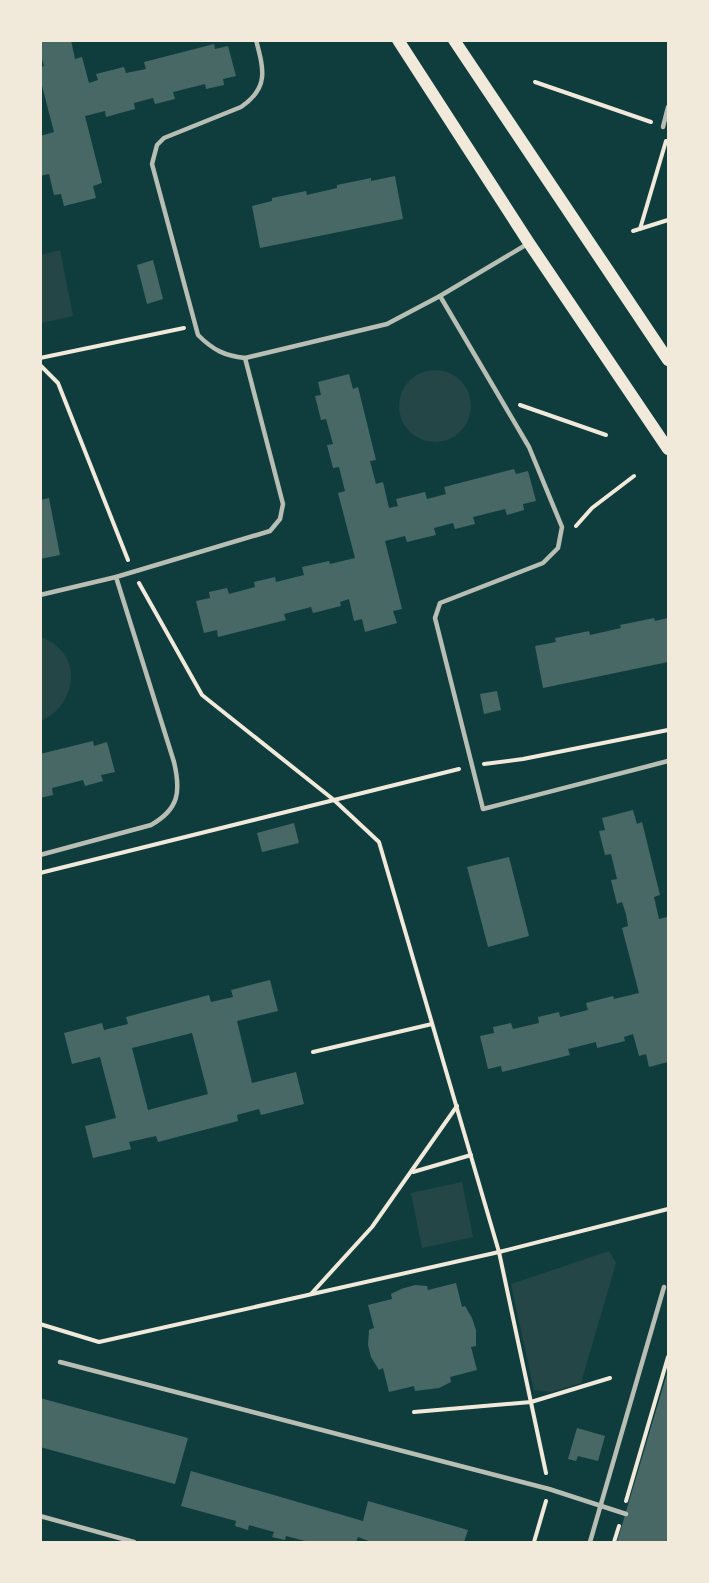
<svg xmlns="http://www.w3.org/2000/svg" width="709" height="1583" viewBox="0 0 709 1583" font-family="'Fira Sans Condensed',sans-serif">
  <rect width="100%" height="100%" fill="#0f3d3e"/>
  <g fill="#244646">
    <polygon points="60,250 73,316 41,323 41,255"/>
    <circle cx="435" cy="406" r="36"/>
    <path d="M41,637C83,653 79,703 41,721Z"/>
    <polygon points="462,1182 473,1237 422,1248 411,1193"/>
    <polygon points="609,1251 616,1263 581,1383 552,1392 534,1390 511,1284"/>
  </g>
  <g fill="#486865" fill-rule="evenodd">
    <polygon points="40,40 71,40 75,59 82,57 89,83 98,80 96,74 124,67 126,73 146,69 144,62 214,44 215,49 228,46 236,76 223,79 224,85 206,89 205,84 173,92 175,99 155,104 153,98 134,103 135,109 106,117 105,111 85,116 102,183 93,186 96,198 64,206 61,194 54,195 49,174 40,176 40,136 54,132 40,78 40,67 44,66 40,52"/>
    <polygon points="395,176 403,219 260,248 252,206 272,201 272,198 306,191 307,195 337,188 337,185 371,178 371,181"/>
    <polygon points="153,260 163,299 147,304 137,265"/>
    <polygon points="349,374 353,389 358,387 376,460 370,461 376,484 383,482 389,508 398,506 396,499 425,492 427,499 446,494 444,487 514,469 516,474 528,471 536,501 523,504 524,510 507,515 505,509 473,517 475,524 455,529 453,523 434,528 436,535 407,542 405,536 385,541 402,609 393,611 397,623 365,632 362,619 354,621 349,599 340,602 341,606 313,613 311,607 284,614 286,620 218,637 217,630 204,633 196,601 210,598 209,592 227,588 229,594 255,587 254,582 275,577 276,582 304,575 302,567 329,561 330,564 355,558 338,493 345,491 339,467 333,468 327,445 333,444 326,419 321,420 315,396 321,395 318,382"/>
    <polygon points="49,498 60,555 40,559 40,500"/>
    <polygon points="654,618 655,621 668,618 668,662 543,688 535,646 556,642 555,638 589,631 590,635 621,628 620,625"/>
    <polygon points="497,691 501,710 484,714 480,694"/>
    <polygon points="93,741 94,746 107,742 115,772 101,775 103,781 85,786 83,780 52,788 53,795 40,798 40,754"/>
    <polygon points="633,810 637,824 642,822 660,895 654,897 659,919 667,917 668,924 668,1062 649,1067 646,1054 639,1056 633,1034 624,1037 625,1041 597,1048 596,1042 568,1049 570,1055 502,1072 501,1066 488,1069 480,1036 494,1033 493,1027 511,1023 513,1029 539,1023 538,1017 559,1012 560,1017 588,1010 586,1003 613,996 614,999 639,993 622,928 628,926 626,914 622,902 617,904 611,880 617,879 611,854 605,855 599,831 605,830 602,818"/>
    <polygon points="294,823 299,843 262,852 257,833"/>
    <polygon points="509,857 529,936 488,947 467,867"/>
    <path d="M270,980L278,1011L237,1021L252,1083L296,1072L304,1104L261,1115L259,1109L237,1115L238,1121L158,1142L156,1136L129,1142L131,1149L93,1158L85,1126L116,1118L100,1057L72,1064L64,1033L102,1023L104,1030L128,1024L126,1017L209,995L211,1002L233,997L231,990ZM192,1033L208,1094L148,1110L132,1048Z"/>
    <polygon points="456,1283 462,1307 465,1306 472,1318 476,1330 476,1346 471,1347 477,1370 450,1377 451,1382 439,1388 415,1391 414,1386 389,1392 383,1368 379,1370 371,1357 368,1345 369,1330 374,1328 368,1305 392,1299 391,1294 401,1289 415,1285 427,1286 428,1290"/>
    <polygon points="668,1370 668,1542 617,1542"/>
    <polygon points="40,1398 188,1438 175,1484 40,1447"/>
    <polygon points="577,1428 605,1436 598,1461 578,1456 576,1461 568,1459"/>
    <polygon points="191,1471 363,1521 368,1501 468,1530 464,1542 371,1542 358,1537 356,1542 309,1542 286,1536 285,1540 272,1537 274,1532 249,1525 248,1530 235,1526 236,1521 181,1506"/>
  </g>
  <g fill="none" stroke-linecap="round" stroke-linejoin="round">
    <g stroke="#f1e9da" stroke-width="4">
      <polyline points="535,82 651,122"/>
      <polyline points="640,229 666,141"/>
      <polyline points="633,231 668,220"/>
      <polyline points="40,358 184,328"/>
      <polyline points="40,365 58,383 128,560"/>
      <polyline points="520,405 606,435"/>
      <polyline points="576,526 592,508 634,476"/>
      <polyline points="139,583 202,695 334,800 379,842 499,1252 546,1473"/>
      <polyline points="484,764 523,759 668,730"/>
      <polyline points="40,873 459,769"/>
      <polyline points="313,1052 432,1024"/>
      <polyline points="413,1172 471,1155"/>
      <polyline points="311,1294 372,1227 457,1106"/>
      <polyline points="40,1324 99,1342 499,1252 668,1209"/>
      <polyline points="414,1412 531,1402 610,1378"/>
      <polyline points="626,1501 668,1357"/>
      <polyline points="534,1542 546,1501"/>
      <polyline points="614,1542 619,1526"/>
    </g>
    <g stroke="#b8beb3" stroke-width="4.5">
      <polyline points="663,127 668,107"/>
      <polyline points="440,296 529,447 562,527 558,548 543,563 440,603 435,618 483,809 668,761"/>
      <path d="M245,358C225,356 213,350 198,335L152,164L157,145L164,138L241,107C269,88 264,70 256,40"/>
      <polyline points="40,595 116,577 270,531 280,519 283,504 245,358 387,324 440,296 529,243"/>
      <path d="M40,855L151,825C179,809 181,792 174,762L116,577"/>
      <polyline points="60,1362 549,1489 626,1514"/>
      <polyline points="40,1516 134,1542"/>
      <polyline points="590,1542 664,1287"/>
    </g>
    <g stroke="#f1e9da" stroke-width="12">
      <polyline points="398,40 529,243 668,449"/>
      <polyline points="454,40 668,360"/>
    </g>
  </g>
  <rect width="709" height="1583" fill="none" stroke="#f1e9da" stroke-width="84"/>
</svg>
